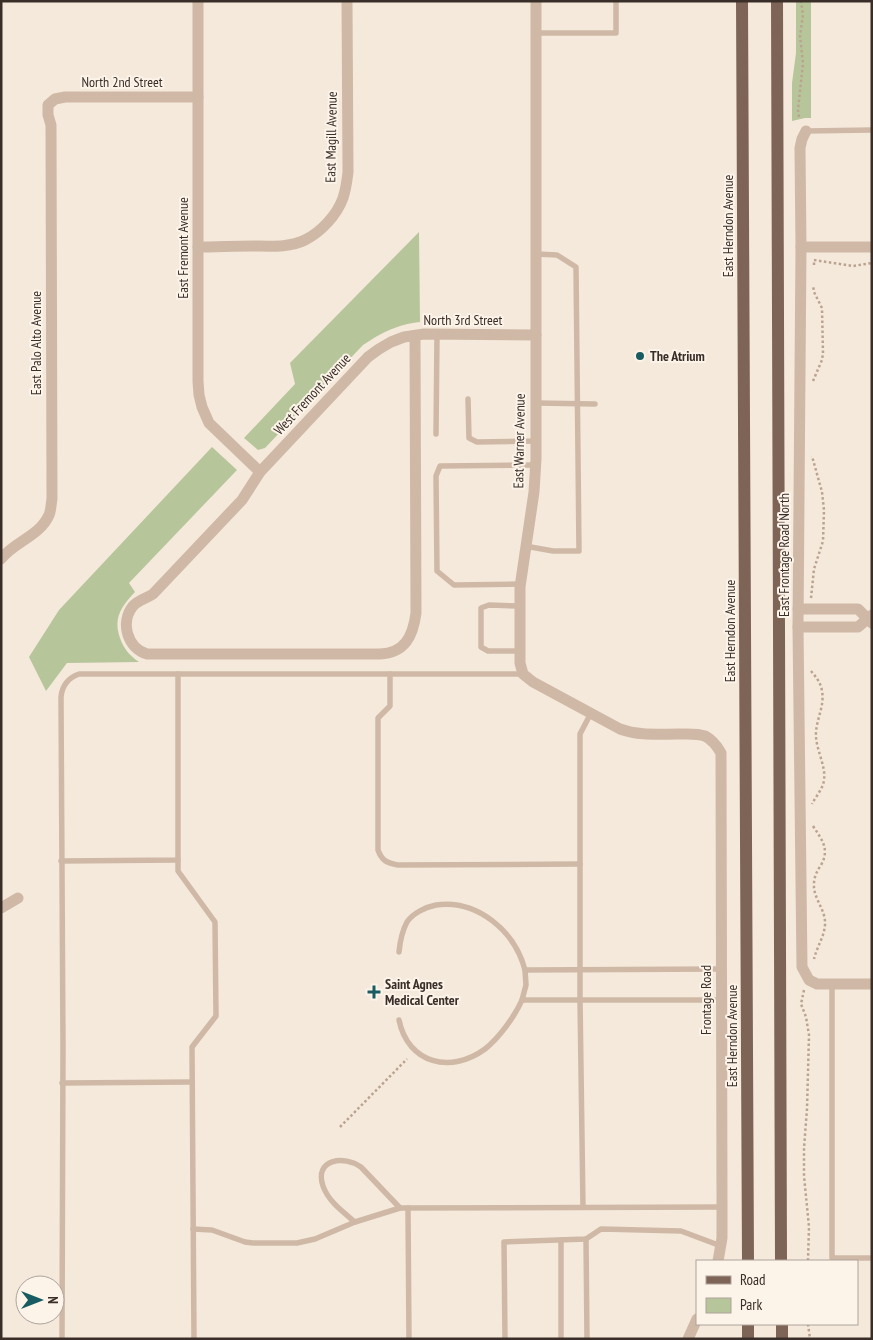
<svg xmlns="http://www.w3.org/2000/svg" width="873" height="1340" viewBox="0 0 873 1340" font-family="'PT Sans Narrow',sans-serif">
  <rect width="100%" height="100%" fill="#f5e9dc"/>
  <g fill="#b7c69a">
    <polygon points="796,1 811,1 811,118 805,118 792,121 792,83 796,53"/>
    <path d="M419,232L420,322C396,325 383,332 363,345L265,448L258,450L244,438L295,384L290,363Z"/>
    <path d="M212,447L237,470L129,583L135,592C121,607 113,618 120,638C124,649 129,655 139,662L67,663L46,691L29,657L59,610Z"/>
  </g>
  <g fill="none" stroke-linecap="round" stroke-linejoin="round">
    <g stroke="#bba390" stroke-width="2.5" stroke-dasharray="2.5 2.5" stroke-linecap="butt">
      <polyline points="799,117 798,110 803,63 800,36 803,15 801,1"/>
      <polyline points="814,265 814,260 853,266 872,263"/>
      <polyline points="813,381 822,360 823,353 822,308 814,292 813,285"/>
      <polyline points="811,598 814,569 823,541 824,510 822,492 812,456"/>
      <path d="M811,671C816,677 821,683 822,691C825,707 815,721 816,737C817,751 826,767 824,780C823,789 816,796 812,804"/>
      <path d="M813,826C822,840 830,849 821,865C817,871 814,877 814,884C813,897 824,908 825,921C826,934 817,946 814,959"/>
      <polyline points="804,990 801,1004 806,1017 809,1035 807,1109 804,1148 804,1176 809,1227 808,1261"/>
      <polyline points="340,1127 407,1059"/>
      <polyline points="808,1324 810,1339"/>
    </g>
    <g stroke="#cfb9a6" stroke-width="5.5">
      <polyline points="536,33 616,33 616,1"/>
      <polyline points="806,131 872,130"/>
      <polyline points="468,399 469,438 477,442 536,441"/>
      <polyline points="536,403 595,404"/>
      <polyline points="436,434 437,335"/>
      <polyline points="525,546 553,551 579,551 576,267 557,255 536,254"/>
      <polyline points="520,584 454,585 437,571 436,476 440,466 535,465"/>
      <polyline points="519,606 489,605 481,608 481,647 488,651 519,651"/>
      <path d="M390,674V706L378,718V850C382,861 387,863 398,865L580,864"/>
      <polyline points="178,860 178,871 215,922 216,1016 192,1047 194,1339"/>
      <polyline points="61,861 178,860 178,674"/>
      <path d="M399,952C400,942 402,931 407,922C413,913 426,907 436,905C477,899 515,931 525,970L721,969"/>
      <polyline points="832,985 832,1258 872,1258"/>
      <polyline points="522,1000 526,985 525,970"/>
      <path d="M399,1020C408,1064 451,1074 485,1049C499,1038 515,1016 522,1000H721"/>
      <polyline points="62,1083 192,1082"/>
      <polyline points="583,1207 580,1000 580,734 591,713"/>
      <polyline points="408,1208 409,1339"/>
      <path d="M355,1222C343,1212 328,1201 323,1186C314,1159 344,1155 361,1167L400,1208"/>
      <polyline points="193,1229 212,1230 245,1242 253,1243 297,1243 315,1239 355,1222 400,1208 722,1207"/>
      <polyline points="586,1239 587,1339"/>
      <polyline points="561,1240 561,1339"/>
      <path d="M62,1339L63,1047L61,697C62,686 68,678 79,674H523"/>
      <polyline points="505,1339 504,1242 586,1239 601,1229 681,1231 721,1246"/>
    </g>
    <g stroke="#cfb9a6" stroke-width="11">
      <polyline points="198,1 198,381 199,395 202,407 209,423 260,472"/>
      <path d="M536,1V459L534,492L520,587V663L523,674L533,682L620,729C639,736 658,734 678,734C687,734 697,733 705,736C713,740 717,746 721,753L722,1207V1238L718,1261"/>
      <polyline points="806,131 802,139 800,148 801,247 798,627 802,967 809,980 817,984 872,984"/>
      <path d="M198,247C216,247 234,246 252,246C269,246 289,248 305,240C321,232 337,215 343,198C346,189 347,181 348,172L347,1"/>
      <polyline points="801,247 872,247"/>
      <path d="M415,336L416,613C413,636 405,653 380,654H147C127,648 120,622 133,606C138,600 147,598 153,594L242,500L260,472L368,357L379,349L391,342L404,337L424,334L536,335"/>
      <path d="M1,559C14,542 40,536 49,515C51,511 51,504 52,499L51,125L48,115V105L55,99L65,97H198"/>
      <polyline points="798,609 858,609 872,623"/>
      <polyline points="798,627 858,627 872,615"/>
      <polyline points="1,908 18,898"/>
      <polyline points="688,1339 697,1319"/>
    </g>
    <g stroke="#7e6457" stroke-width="12">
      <polyline points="742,1 748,1261"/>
      <polyline points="777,1 781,1261"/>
      <polyline points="748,1324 748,1339"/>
      <polyline points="782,1324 782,1339"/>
    </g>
  </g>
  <g fill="#185c61" stroke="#fcf3e9" stroke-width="2">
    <circle cx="640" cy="356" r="5"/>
    <path d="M371.5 984.5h5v5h5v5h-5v5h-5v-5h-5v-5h5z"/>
  </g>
  <g text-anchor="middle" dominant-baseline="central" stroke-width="4" stroke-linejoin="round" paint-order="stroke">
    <g font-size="14" fill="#3a2e28" stroke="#fcf3e9">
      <text x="122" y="82">North 2nd Street</text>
      <text transform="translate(331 137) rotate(-89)">East Magill Avenue</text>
      <text transform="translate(728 226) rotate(-90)">East Herndon Avenue</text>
      <text transform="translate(183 248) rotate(-90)">East Fremont Avenue</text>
      <text x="463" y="320">North 3rd Street</text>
      <text transform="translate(36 343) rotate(-90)">East Palo Alto Avenue</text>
      <text transform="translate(312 394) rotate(-47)">West Fremont Avenue</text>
      <text transform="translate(519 441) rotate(-89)">East Warner Avenue</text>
      <text transform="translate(784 555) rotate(-90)">East Frontage Road North</text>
      <text transform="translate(730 631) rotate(-90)">East Herndon Avenue</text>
      <text transform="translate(706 1000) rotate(-90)">Frontage Road</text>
      <text transform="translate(732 1036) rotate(-90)">East Herndon Avenue</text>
    </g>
    <g font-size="14" font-weight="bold" fill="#3a2e28" stroke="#fcf3e9" text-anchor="start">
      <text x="650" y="356">The Atrium</text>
      <text x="385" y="984">Saint Agnes<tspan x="385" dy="16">Medical Center</tspan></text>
    </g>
  </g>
  <rect width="873" height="1340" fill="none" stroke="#3a2e28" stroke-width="5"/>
  <rect x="696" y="1260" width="162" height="65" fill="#fcf3e9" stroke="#aea49c"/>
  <rect x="706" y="1276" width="25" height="8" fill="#7e6457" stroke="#aea49c"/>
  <text x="740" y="1285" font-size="15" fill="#3a2e28">Road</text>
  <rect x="706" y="1298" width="25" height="15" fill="#b7c69a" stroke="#aea49c"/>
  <text x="740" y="1310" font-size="15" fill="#3a2e28">Park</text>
  <g transform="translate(40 1300) rotate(90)"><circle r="24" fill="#fcf3e9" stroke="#aea49c"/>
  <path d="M0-4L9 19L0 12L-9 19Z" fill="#185c61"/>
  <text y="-8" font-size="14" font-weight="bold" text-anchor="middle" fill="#3a2e28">N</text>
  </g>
</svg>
